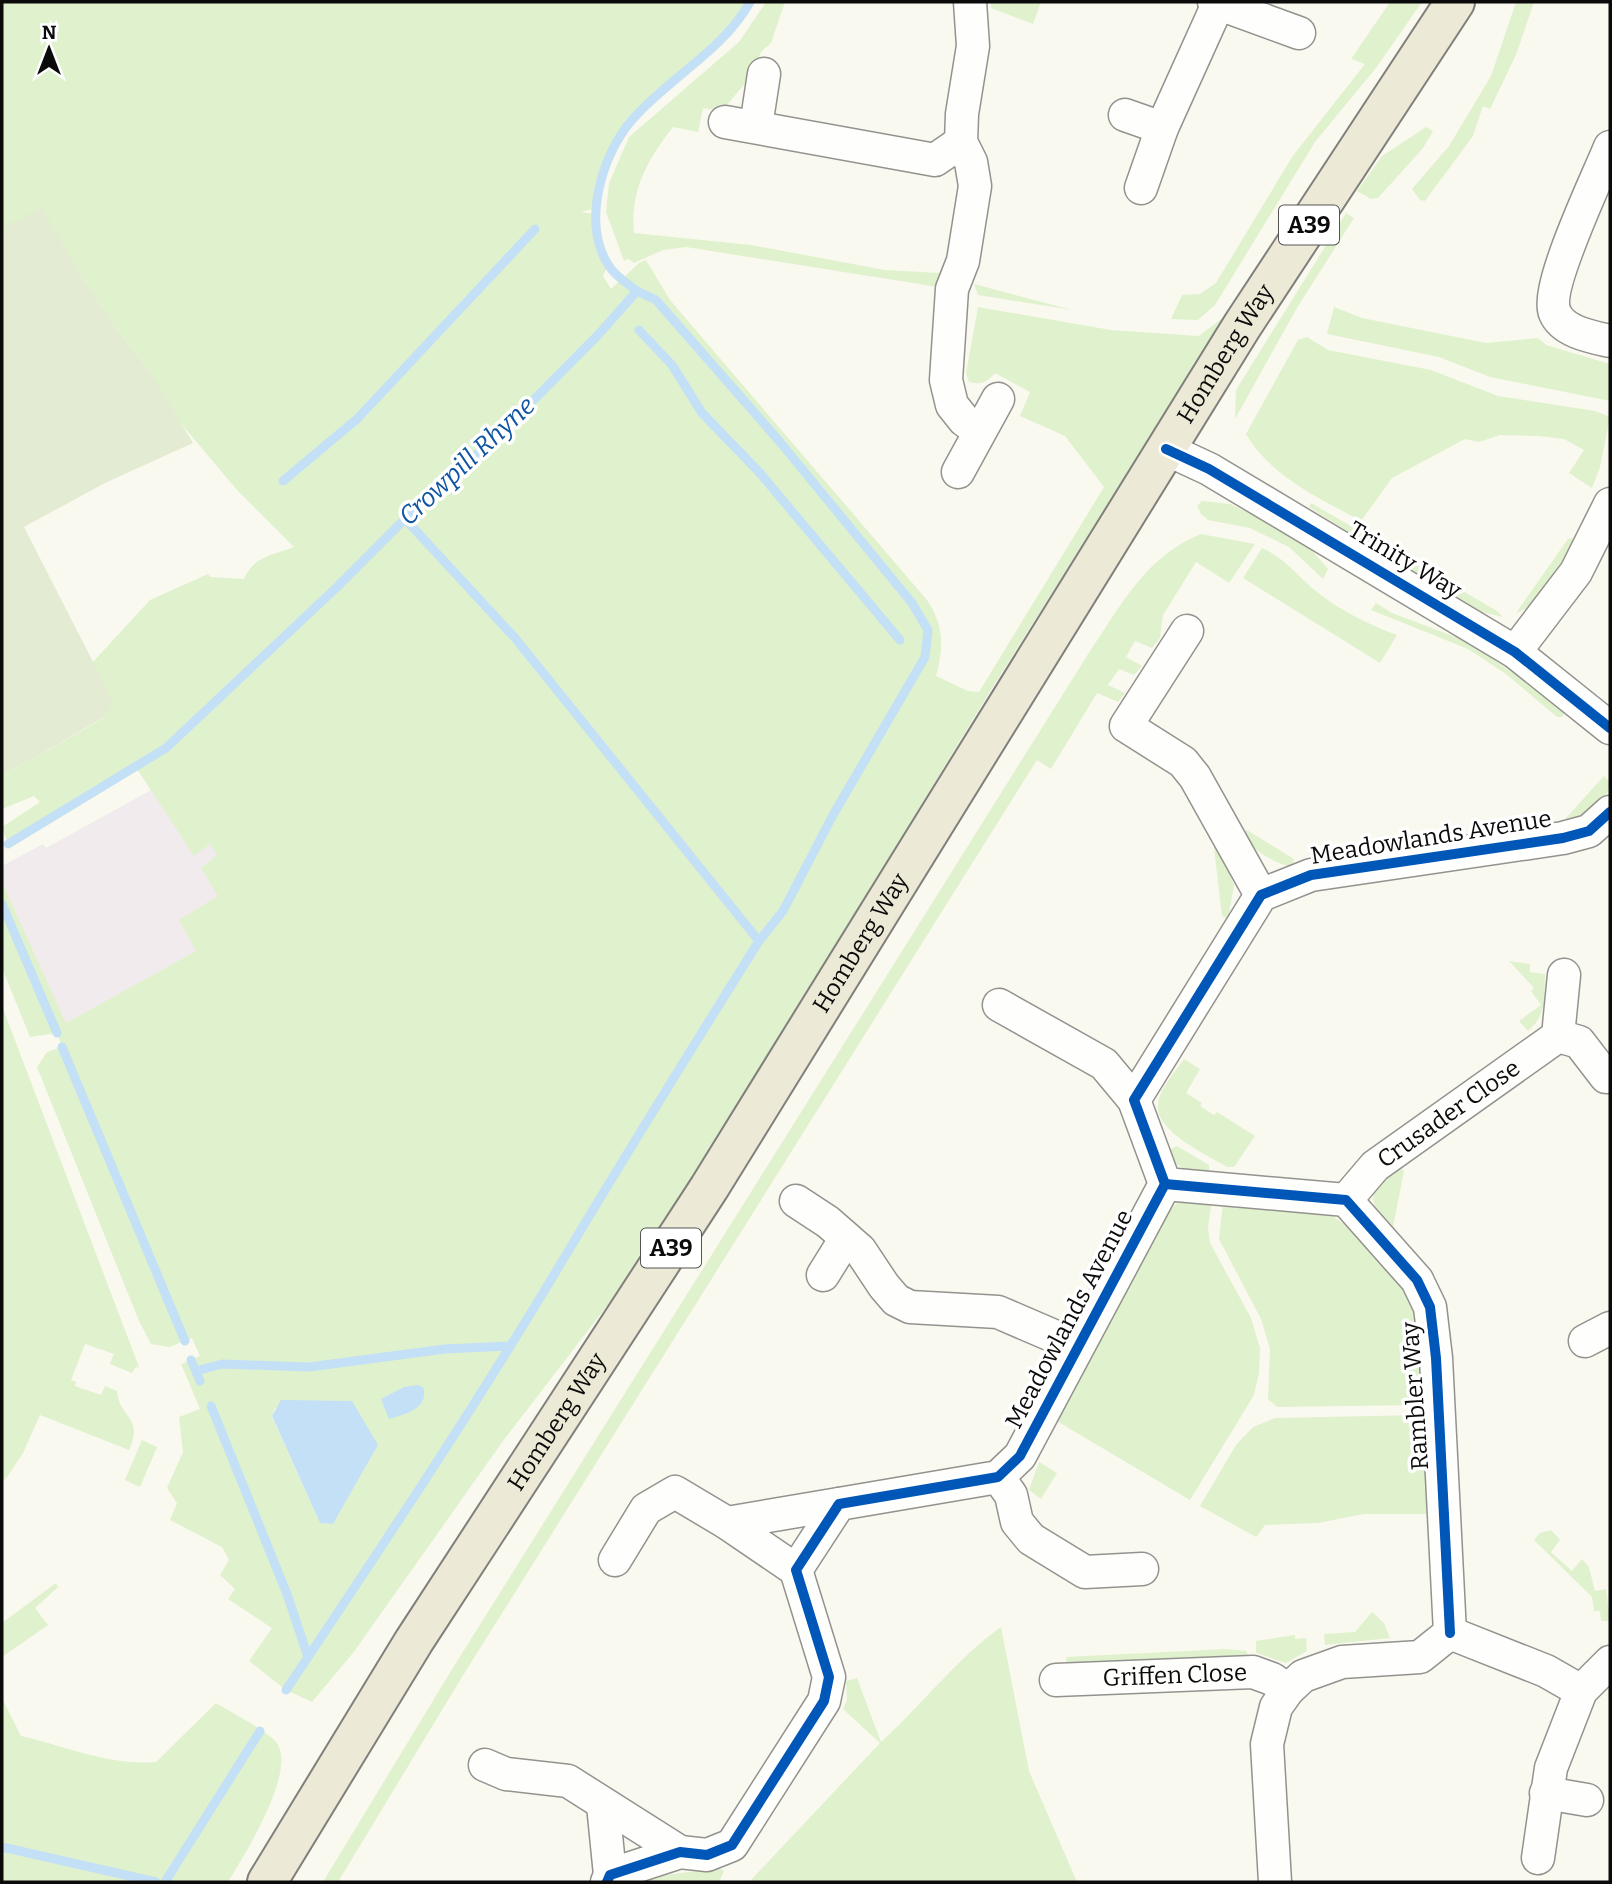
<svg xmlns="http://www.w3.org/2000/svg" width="1612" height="1884" viewBox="0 0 1612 1884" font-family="Bitter,serif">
  <rect width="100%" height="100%" fill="#faf9ef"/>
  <polygon fill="#f2ebed" points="151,790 194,855 210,844 218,856 218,896 196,951 66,1024 2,882 2,866 43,844 46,848"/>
  <g fill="#e0f1cd" fill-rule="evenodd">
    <path d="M2,2H750C719,59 646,86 617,141C606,162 601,186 596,208L581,212L596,214L598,232L608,265L603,276L611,289L639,263L646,260L670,300L927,600C944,625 944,648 936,676L968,691L979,692L1104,487L1065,436L1020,416L1030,392L995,373C987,382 982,385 969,382L966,373L978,307L1111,330L1199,336L1225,316L986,698L656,1242L503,1441L353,1653L312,1702L286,1690L249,1661L272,1628L228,1599L235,1589L220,1575L229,1560L222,1547L170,1520L177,1503L167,1488L183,1452L179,1417L200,1409L181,1364L200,1356L192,1338L169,1347L151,1344L139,1321L37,1067L47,1052L62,1047L57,1033L30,1037L2,968V882L66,1023L196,951L179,920L218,896L201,868L217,855L210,844L194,856L137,769L8,844L2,827L40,802L34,796L2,809V776L104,718L92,663L150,600L208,574L211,577L244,579C253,556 274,555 294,547L237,490L178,420L147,367L127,344L80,274L2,229ZM275,1408L378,1445L333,1524L320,1523L272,1417Z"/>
    <path d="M766,2H785L771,43L761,52L752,75L722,111L703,108L698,132L673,127C648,159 630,190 634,233L751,245L885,270L939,273L938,287L686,247L663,250L634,263L628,259L624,261L606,212L609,183L629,137L739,42Z"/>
    <polygon points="991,2 1041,2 1033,24 991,8"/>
    <polygon points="1390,2 1422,2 1376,68 1315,142 1215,305 1198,320 1171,319 1182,295 1200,294 1216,283 1292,157 1365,64 1351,59"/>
    <polygon points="1516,2 1534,2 1516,55 1490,109 1483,106 1473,136 1425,201 1420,200 1412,189 1449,146 1491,76"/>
    <polygon points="1426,127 1433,131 1423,148 1378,198 1371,199 1357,191 1382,156"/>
    <polygon points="1346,213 1354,218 1297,308 1235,419 1236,390"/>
    <polygon points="974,284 1072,310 978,295"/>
    <polygon points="1334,307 1362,318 1486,343 1538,338 1546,345 1610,364 1610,401 1490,377 1439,357 1327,334"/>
    <path d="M1307,337L1328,350L1431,370L1498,396L1595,411L1610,417L1600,467L1592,488L1569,473L1584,450L1564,439L1538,436L1500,435L1479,442L1465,439L1392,478L1361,521C1321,499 1270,476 1246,434L1298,340Z"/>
    <polygon points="1202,501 1230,504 1302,539 1328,569 1323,579 1289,547 1250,528 1208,520 1201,514 1197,506"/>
    <polygon points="1311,503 1497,611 1503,617 1473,610 1309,507"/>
    <path d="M1201,534L1255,544L1229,583L1196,562L1163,615L1160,638L1152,648L1135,641L1126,657L1142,666L1134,675L1119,669L1108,685L1125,693L1118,702L1097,693L1051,769L1037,760L462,1677L338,1882H323L454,1666L1090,651C1121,605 1147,555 1201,534Z"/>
    <path d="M1578,537C1565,557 1539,608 1516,613L1568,539Z"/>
    <path d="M1262,548C1284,558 1295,573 1312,588C1337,609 1367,624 1397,635L1380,663L1243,578Z"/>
    <polygon points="1376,603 1392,613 1466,641 1567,710 1562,717 1557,717 1506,674 1468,649 1371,610"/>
    <path d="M1604,776L1610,782C1608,803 1586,816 1568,824L1566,818Z"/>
    <path d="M1247,830L1294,859L1293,867C1274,864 1252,849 1240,834Z"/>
    <polygon points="1218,846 1234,885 1228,919 1222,916 1214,848"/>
    <path d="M1509,961L1530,964V972L1545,974C1544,997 1547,1015 1528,1031L1519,1021L1541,1005L1531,991L1534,988Z"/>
    <path d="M2,1006L139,1367L135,1368L132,1373L110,1364L114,1354L85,1344L71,1380L76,1382L75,1386L101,1395L105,1386L117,1391C119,1418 144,1416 129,1450L40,1415L23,1453L5,1480L2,1478Z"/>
    <path d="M1184,1059L1200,1069L1186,1093L1202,1103L1200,1106L1214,1115L1217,1112L1255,1136L1234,1167H1227C1206,1154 1153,1131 1158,1102C1161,1087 1175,1072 1184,1059Z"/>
    <path d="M1177,1146L1209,1165V1174C1188,1171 1177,1170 1166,1151Z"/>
    <path d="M1399,1165L1404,1171L1392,1232C1366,1199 1365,1191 1399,1165Z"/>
    <polygon points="1187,1199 1212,1201 1208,1227 1210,1243 1251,1318 1260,1348 1259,1373 1254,1395 1190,1500 1055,1420 1166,1215 1177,1203"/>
    <path d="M1223,1203C1252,1205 1294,1202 1320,1210C1348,1219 1406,1281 1414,1309C1424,1339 1421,1375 1422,1405L1277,1407L1268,1399L1270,1349L1261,1319L1219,1239Z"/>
    <polygon points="1421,1415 1422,1430 1427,1431 1429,1514 1364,1514 1318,1523 1265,1525 1256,1537 1200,1506 1236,1445 1253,1427 1275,1418"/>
    <polygon points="142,1440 157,1447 140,1487 125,1480"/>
    <polygon points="1039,1462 1057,1473 1041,1499 1029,1490"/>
    <polygon points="1551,1530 1560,1540 1551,1552 1572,1571 1582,1559 1589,1567 1595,1591 1606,1589 1610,1621 1601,1621 1600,1611 1594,1611 1592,1597 1534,1540 1540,1533"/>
    <polygon points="56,1583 58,1587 35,1608 48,1625 2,1657 2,1623"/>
    <polygon points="1372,1612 1384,1623 1390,1638 1325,1645 1324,1634 1355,1632"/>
    <path d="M1001,1627L1029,1771L1077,1882H749L880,1743L843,1709L847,1700L846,1681L857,1678L881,1742C921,1706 957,1658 1001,1627Z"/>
    <polygon points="1295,1635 1295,1639 1306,1638 1307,1651 1286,1663 1256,1653 1256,1641"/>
    <polygon points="1226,1649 1247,1651 1248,1660 1067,1667 1066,1657"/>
    <path d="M2,1698L21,1736C66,1746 109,1766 156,1762L216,1703C230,1712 272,1733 278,1745C295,1774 244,1856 228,1882H2Z"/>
    <polygon points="719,1868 724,1871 719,1882 636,1882 642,1878"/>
  </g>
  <polygon fill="#e3ecd2" points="42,208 80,274 127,344 147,367 193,443 105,483 24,527 111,697 112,705 103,718 2,776 2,228"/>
  <g fill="#c3e0f6">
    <path d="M418,1385L423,1387C430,1408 404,1415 389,1419L381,1399L404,1387Z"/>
    <polygon points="281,1400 352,1401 378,1445 333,1524 320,1523 272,1416"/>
  </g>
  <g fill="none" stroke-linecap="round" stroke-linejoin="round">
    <g stroke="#c3e0f6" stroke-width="9">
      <polyline points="639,330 672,365 702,413 759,472 900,640"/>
      <polyline points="283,481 357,419 535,229"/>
      <polyline points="406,520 515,638 759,941"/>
      <path d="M8,844L166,748L337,587L432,492L495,439L599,334L637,291C628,284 615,276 609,266C581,224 602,154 632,120C668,78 723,51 750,2"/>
      <polyline points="2,904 57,1033"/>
      <polyline points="62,1047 185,1341"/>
      <polyline points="191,1360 200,1381"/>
      <polyline points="196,1371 222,1364 309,1367 445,1349 509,1346"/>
      <polyline points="211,1406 287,1594 308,1657"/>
      <path d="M286,1690C383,1545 481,1398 570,1248C632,1145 695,1043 759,941L783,911L833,815L925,657L928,630L912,603L780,442L656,300L637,291"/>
      <polyline points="2,1847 156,1882"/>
      <polyline points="165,1882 260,1731"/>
    </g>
    <g stroke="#93928e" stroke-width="35">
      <g id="street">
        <polyline points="970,2 973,46 962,114 961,142 971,162 975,186 963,261 952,289 946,380 952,405 964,420 979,431"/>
        <polyline points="1214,2 1299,33"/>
        <polyline points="1125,115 1162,128"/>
        <polyline points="725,122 935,160 961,142"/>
        <polyline points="756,126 764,74"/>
        <path d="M1610,147C1598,177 1544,288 1555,313C1563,332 1592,337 1610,341"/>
        <polyline points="1141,188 1162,128 1218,4"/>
        <polyline points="1166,449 1209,469 1515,652 1610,728"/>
        <polyline points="958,472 998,399"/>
        <polyline points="1187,631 1126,726 1183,762 1195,777 1261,895"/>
        <polyline points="1515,652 1576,572 1610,504"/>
        <polyline points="999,1005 1104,1064 1134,1100"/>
        <polyline points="1558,1036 1564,975"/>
        <polyline points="1165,1184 1346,1200 1417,1280 1430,1307 1436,1358 1450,1633"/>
        <path id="s1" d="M1346,1200L1375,1166L1558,1036L1579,1042L1606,1077"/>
        <polyline points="796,1201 828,1222 860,1250 884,1286 896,1300 910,1307 998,1312 1077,1346"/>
        <polyline points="823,1275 846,1238"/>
        <polyline points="1585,1341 1610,1328"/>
        <polyline points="998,1477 1011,1495 1017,1522 1031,1539 1085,1572 1142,1569"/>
        <polyline points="727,1523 796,1570"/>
        <polyline points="615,1560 646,1509 675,1492 727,1523 839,1504"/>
        <polyline points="1450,1633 1546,1671 1581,1691"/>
        <path id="s2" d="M1056,1680L1253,1672L1272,1679L1288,1690"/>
        <polyline points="485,1765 506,1774 568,1781 680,1852"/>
        <polyline points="1546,1793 1587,1800"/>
        <polyline points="603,1805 610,1875"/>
        <polyline points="1538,1858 1551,1768 1581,1691 1610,1662"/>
        <polyline points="607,1882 610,1875 680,1852 707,1855 732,1845 824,1701 829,1677 796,1570 839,1504 998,1477 1020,1456 1165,1184 1134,1100 1261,895 1311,875 1563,838 1589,831 1610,812"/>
        <polyline points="1275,1882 1267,1744 1276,1707 1288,1690 1303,1676 1342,1662 1420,1657 1450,1633"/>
      </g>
    </g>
    <g stroke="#807f7b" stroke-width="42">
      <g id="primary">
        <path id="s3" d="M267,1882L414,1641L709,1188L1242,326L1455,2"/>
      </g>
    </g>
    <use href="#street" stroke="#fefefd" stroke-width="32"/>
    <use href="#primary" stroke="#ece9d6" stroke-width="38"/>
    <g stroke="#fff" stroke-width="15">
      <g id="cycleway">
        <polyline points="1166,449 1209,469 1515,652 1610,728"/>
        <polyline points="1165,1184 1346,1200 1417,1280 1430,1307 1436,1358 1450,1633"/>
        <polyline points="607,1882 610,1875 680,1852 707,1855 732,1845 824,1701 829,1677 796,1570 839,1504 998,1477 1020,1456 1165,1184 1134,1100 1261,895 1311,875 1563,838 1589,831 1610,812"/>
      </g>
    </g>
    <use href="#cycleway" stroke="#0057b8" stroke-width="10"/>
  </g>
  <g text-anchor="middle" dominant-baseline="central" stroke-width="7" stroke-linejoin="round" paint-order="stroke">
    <g fill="#fff" stroke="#545454" stroke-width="2">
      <rect x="1279" y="205.5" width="60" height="39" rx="5"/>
      <rect x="641" y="1228.5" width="60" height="39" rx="5"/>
    </g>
    <g font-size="23" font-weight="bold" fill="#0b0b0b">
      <text x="1309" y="225">A39</text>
      <text x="671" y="1248">A39</text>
    </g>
    <g font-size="24" fill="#0b0b0b" stroke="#fff">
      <text stroke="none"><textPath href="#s3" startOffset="1804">Homberg Way</textPath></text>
      <text transform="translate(1405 560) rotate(31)">Trinity Way</text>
      <text transform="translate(1431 837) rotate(-9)">Meadowlands Avenue</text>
      <text stroke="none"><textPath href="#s3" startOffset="1111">Homberg Way</textPath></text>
      <text stroke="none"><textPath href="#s1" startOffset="135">Crusader Close</textPath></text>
      <text transform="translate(1069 1319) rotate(-62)">Meadowlands Avenue</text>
      <text transform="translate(1415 1396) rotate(-94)">Rambler Way</text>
      <text stroke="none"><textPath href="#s3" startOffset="544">Homberg Way</textPath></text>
      <text stroke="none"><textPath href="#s2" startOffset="119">Griffen Close</textPath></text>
    </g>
    <g font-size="26" font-style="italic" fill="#1054a2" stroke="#fff">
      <text transform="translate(467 461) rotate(-43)">Crowpill Rhyne</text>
    </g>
  </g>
  <rect width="1612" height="1884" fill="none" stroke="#0b0b0b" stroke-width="7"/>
  <g transform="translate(49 49)" stroke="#ffffff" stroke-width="5" paint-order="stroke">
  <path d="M0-5L12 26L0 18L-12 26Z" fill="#0b0b0b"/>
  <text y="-10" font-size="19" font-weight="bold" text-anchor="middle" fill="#0b0b0b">N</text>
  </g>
</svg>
